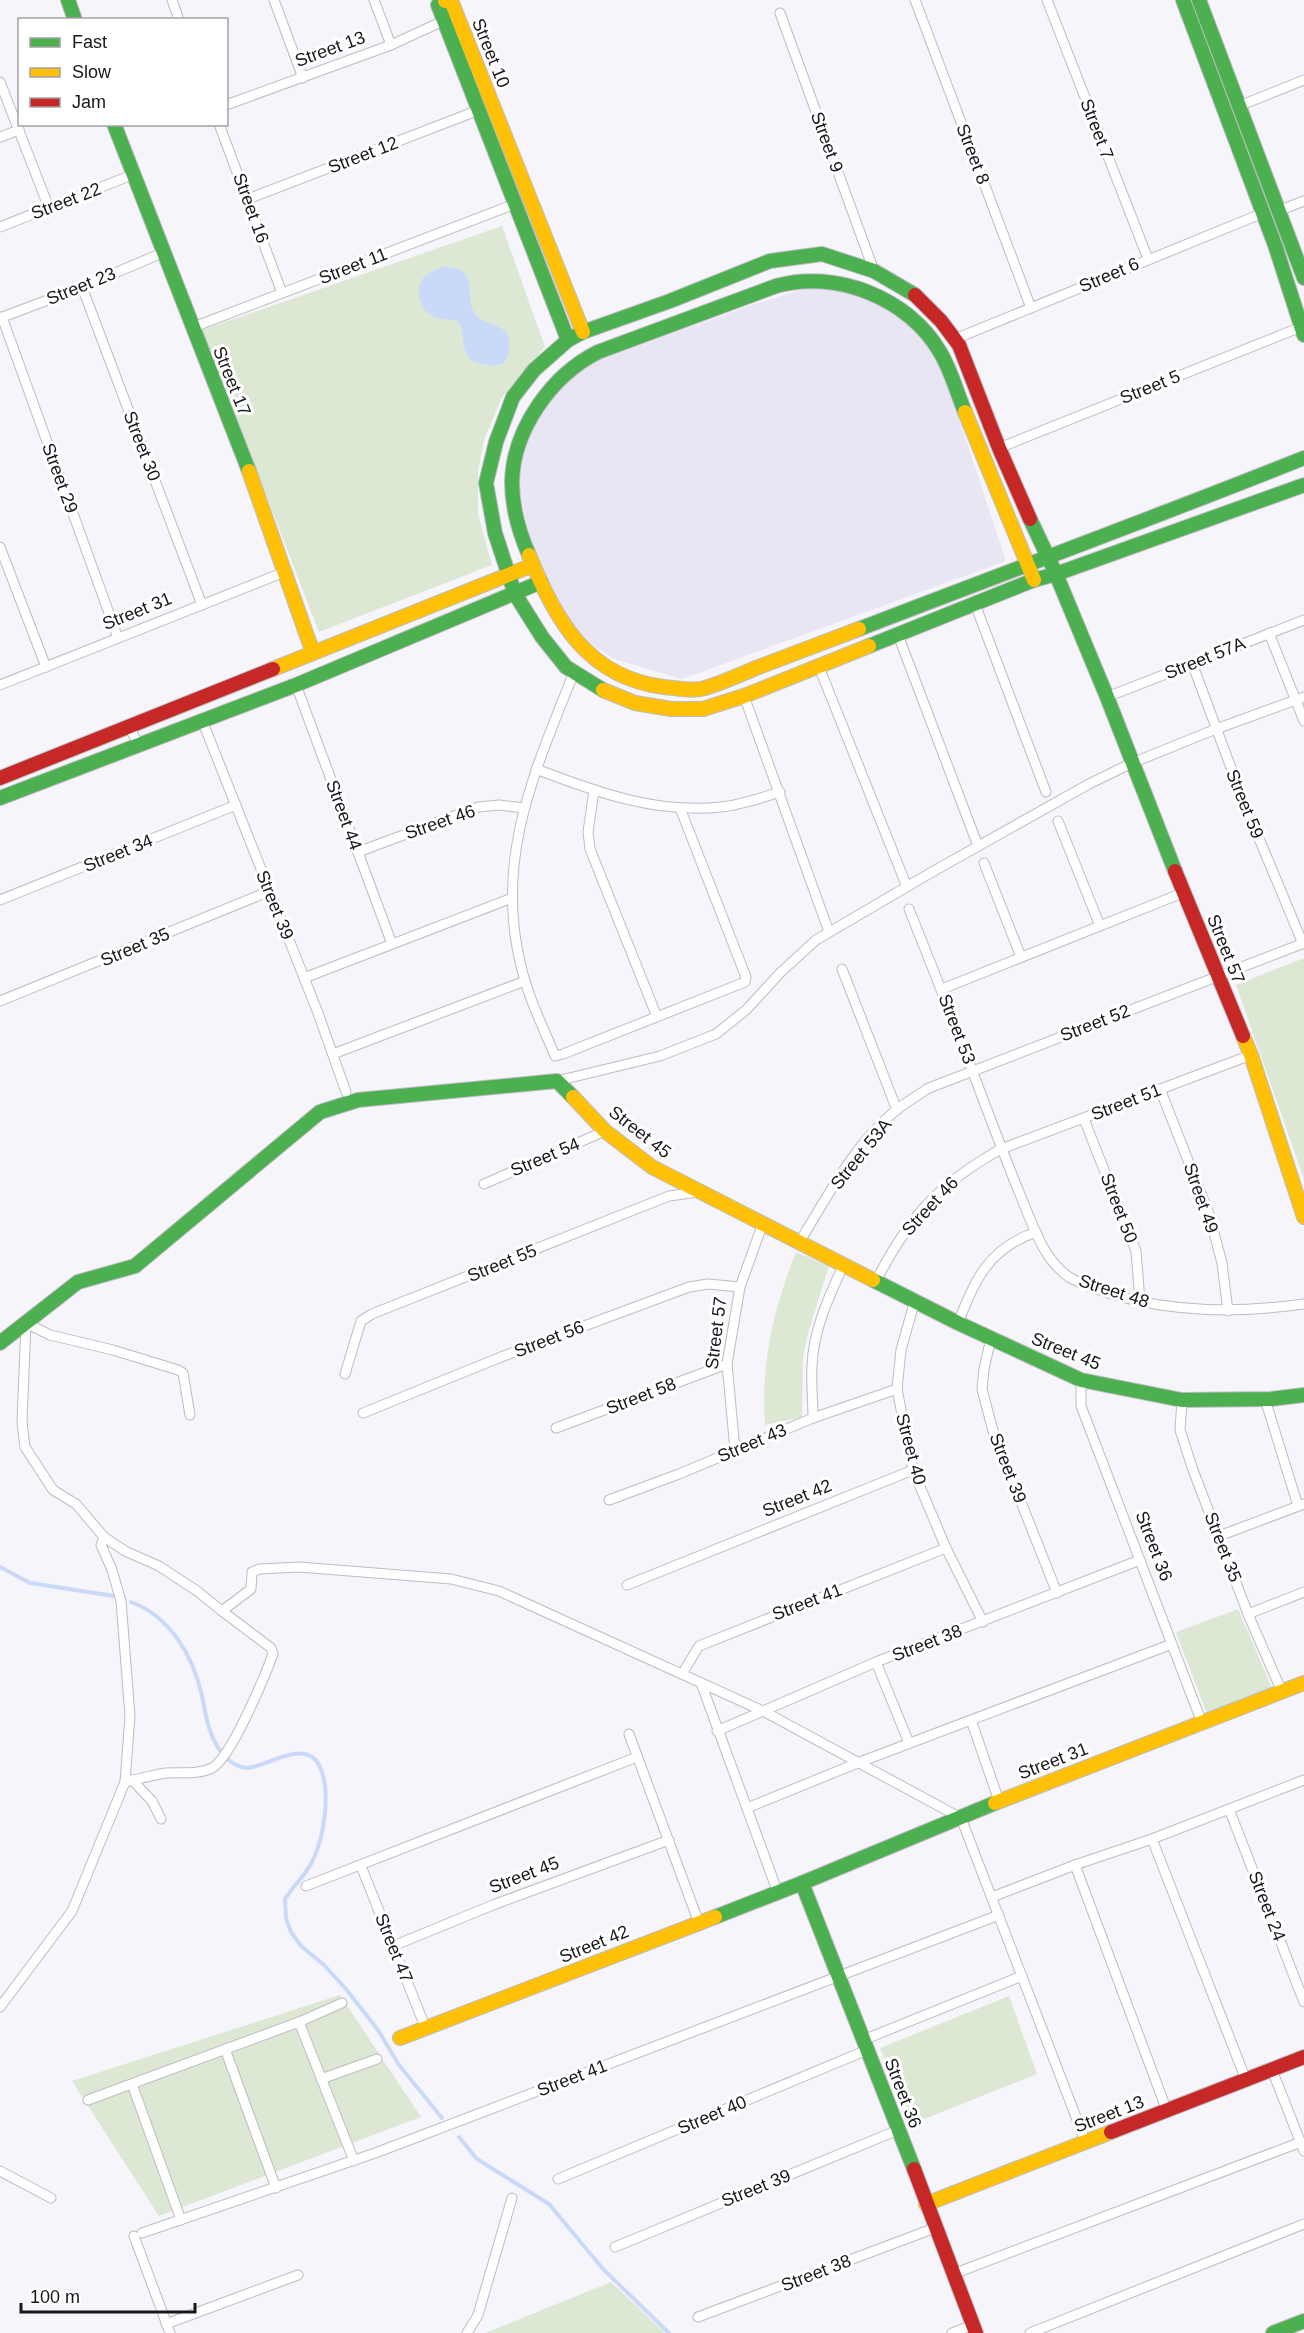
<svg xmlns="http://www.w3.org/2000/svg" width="1304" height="2333" viewBox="0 0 1304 2333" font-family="Arial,sans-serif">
  <rect width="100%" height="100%" fill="#f6f5fb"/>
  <polygon fill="#e8e6f3" points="809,287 840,289 876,300 919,333 941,364 1006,561 682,679 614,659 571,631 544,580 527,525 517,481 527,442 545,405 576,373 594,362 749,306"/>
  <g fill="#dce8d4">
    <polygon points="502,226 545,347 502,397 484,440 478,472 478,514 492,565 319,632 202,330"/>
    <polygon points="1304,958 1304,1179 1236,985"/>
    <path d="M796,1252L829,1266L809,1330L803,1356L802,1417L765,1425C761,1361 773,1311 796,1252Z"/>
    <polygon points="1238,1609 1272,1688 1207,1714 1176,1632"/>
    <polygon points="340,1995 421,2117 159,2216 72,2081"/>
    <polygon points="1009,1996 1037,2074 912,2124 880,2048"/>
    <polygon points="611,2282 665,2333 485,2333"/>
  </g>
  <path fill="#c9daf9" d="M444,267C484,269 461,295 476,315C485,327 511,322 509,345C509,352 508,357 504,363L491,366L473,362C458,348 467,335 458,321L436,318L424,310C413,288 420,272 444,267Z"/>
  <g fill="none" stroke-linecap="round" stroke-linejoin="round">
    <g stroke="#c9daf9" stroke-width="4">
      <polyline points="0,1567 30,1583 114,1596"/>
      <path d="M131,1602C171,1617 193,1656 202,1696C206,1718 210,1742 227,1759C232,1763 241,1768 247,1768C267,1767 305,1738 319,1765C332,1790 324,1838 312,1862C305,1876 293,1886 285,1899L286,1918L291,1932L301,1946L323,1964L346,1989L378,2030L399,2065L442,2118"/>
      <polyline points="459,2137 477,2159 549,2204 603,2269 669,2333"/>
    </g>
    <g stroke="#bdbcc2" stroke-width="11">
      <g id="street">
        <polyline points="172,0 179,20"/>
        <polyline points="274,0 303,78"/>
        <polyline points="374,0 391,45"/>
        <polyline points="915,0 1031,308"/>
        <polyline points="1047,0 1148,259"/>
        <polyline points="780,13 874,271"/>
        <polyline points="0,82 49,208"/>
        <polyline points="226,105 391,45 443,21"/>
        <polyline points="1239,106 1304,80"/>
        <polyline points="219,124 282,293"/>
        <polyline points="0,137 19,130"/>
        <polyline points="248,199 479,110"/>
        <polyline points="1278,211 1304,201"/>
        <polyline points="0,227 132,175"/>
        <polyline points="82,287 202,605"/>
        <polyline points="2,317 118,638"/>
        <polyline points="0,318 82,287 162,253"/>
        <polyline points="191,328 515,204"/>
        <polyline points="955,339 1263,213"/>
        <polyline points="999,448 1301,327"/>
        <polyline points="0,547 46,667"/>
        <polyline points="975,604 1046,792"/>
        <polyline points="1269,633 1304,721"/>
        <polyline points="898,635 978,846"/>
        <polyline points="1192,663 1243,800 1303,944"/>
        <polyline points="819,667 907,887"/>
        <path d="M574,672C535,771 494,858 521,966C528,997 543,1027 555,1056L563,1054L745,982L746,977L680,808"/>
        <polyline points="0,685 287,571"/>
        <polyline points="296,685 392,944"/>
        <polyline points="744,696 829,932"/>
        <polyline points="1107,697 1304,620"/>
        <polyline points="202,720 318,1013 346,1092"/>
        <polyline points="130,728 138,744"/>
        <path d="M536,769C596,792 656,814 721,807C741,805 760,798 780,792"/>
        <polyline points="594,790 588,832 590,849 657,1017"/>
        <polyline points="1058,821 1100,926"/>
        <polyline points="358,852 478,807 499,805 524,808"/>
        <polyline points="984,863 1021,957"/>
        <polyline points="0,900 236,805"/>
        <path d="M909,909C927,954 945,999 962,1044C981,1093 999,1143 1019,1192C1031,1220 1042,1259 1069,1277C1082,1285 1097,1289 1111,1294C1175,1313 1238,1313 1304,1304"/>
        <polyline points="842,969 897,1110"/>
        <polyline points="304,978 512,898"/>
        <polyline points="942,989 1185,892"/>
        <polyline points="0,1001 270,891"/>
        <polyline points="333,1054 525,981"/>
        <polyline points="557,1081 660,1056 716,1034 746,1010 781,972 816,940 932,872 1089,784 1132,763 1216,729 1304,697"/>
        <polyline points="1160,1089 1209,1214 1222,1263 1228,1311"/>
        <polyline points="1084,1119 1136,1251 1140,1301"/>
        <polyline points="484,1184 605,1131"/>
        <path d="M800,1241C828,1196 853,1146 895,1111C905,1103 918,1095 929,1088L1304,943"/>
        <path d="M876,1281C909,1217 938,1184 1001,1149L1251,1055"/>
        <polyline points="915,1300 901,1350 897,1389 913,1470 946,1548 983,1622"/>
        <path d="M958,1323C976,1278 988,1249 1036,1232"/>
        <polyline points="991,1338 984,1369 982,1389 993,1431 1057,1593"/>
        <polyline points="345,1374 361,1321 372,1314 669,1196 698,1192"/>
        <polyline points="1081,1380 1081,1406 1202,1723"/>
        <polyline points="1265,1399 1298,1506"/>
        <polyline points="1182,1400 1180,1430 1193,1470 1248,1614 1282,1692"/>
        <polyline points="363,1413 501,1357 689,1287 708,1284 740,1287"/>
        <path d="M813,1418C813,1401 811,1383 812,1366C813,1331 829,1296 844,1264"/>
        <polyline points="556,1428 727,1364"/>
        <polyline points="735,1450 727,1364 740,1287 763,1223"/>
        <polyline points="609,1500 679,1474 813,1418 897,1389"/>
        <polyline points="1219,1536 1304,1504"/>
        <polyline points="104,1537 76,1504 53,1490 25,1447 22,1422 26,1323 50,1335 113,1350 178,1370 183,1373 190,1415"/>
        <polyline points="627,1585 913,1470"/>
        <polyline points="1248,1614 1304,1592"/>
        <polyline points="876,1662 909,1743"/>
        <polyline points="682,1674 699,1646 946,1548"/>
        <polyline points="701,1683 778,1893"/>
        <polyline points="971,1720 999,1801"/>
        <polyline points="717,1731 876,1662 1140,1560"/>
        <polyline points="629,1734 699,1923"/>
        <polyline points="132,1780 152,1801 161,1819"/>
        <path d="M125,1782C139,1779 153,1775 166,1773C182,1772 198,1775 212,1768C231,1758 265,1676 273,1654L271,1648L222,1611"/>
        <polyline points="747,1808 860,1762 1172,1644"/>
        <polyline points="1229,1809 1304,2002"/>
        <polyline points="1152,1839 1246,2080"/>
        <polyline points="1075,1865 1167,2111"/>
        <polyline points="361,1866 426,2029"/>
        <polyline points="306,1886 637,1757"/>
        <polyline points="992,1897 1075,1865 1152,1839 1304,1780"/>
        <polyline points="393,1946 493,1905 669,1840"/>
        <polyline points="0,2007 72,1911 125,1782 130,1716 121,1601 112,1570 101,1545 104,1537 125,1551 159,1566 197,1591 222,1611 251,1589 252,1572 260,1569 299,1567 451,1579 499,1591 763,1711 961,1818 1086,2143"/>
        <polyline points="299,2022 354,2161"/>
        <polyline points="863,2040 1022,1976"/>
        <polyline points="225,2049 276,2188"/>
        <polyline points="1272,2070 1304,2151"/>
        <polyline points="321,2079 377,2059"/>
        <polyline points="132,2084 181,2220"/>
        <polyline points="88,2100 299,2022 342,2003"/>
        <polyline points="0,2171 51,2198"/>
        <polyline points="558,2179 867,2050"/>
        <polyline points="142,2233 378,2152 999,1915"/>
        <polyline points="134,2236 170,2333"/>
        <polyline points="615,2247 898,2130"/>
        <polyline points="953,2274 1301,2142"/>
        <polyline points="698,2317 935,2228"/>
        <polyline points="166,2324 298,2275"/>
        <polyline points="467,2333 478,2315 512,2198"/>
        <polyline points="952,2333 973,2325"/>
        <polyline points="1030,2333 1304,2224"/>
      </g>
    </g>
    <g stroke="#bdbcc2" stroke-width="16">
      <g id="fast">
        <polyline points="68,0 75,20"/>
        <polyline points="1183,0 1275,245 1304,335"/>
        <polyline points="1199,0 1304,278"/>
        <polyline points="445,1 438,5 568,340"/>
        <polyline points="114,124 249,471"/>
        <polyline points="1030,519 1056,574 1107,697 1175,871"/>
        <path d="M529,555C519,532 512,507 512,482C513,429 552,375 598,352L776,286C835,269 909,298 940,352C951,370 957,393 965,412"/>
        <path d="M859,629C1007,572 1156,517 1304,458"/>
        <polyline points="869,646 1034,580 1056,574 1304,485"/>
        <polyline points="603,690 566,667 542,637 515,594 495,533 486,483 496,442 513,397 534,370 568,340 583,332 670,301 770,261 822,254 874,271 915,295"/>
        <polyline points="0,798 296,685 541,582"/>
        <polyline points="873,1280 958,1323 1081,1380 1182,1400 1271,1399 1304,1395"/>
        <polyline points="0,1343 78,1282 135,1266 320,1112 358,1100 557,1081 573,1097"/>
        <polyline points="715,1917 802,1883"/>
        <polyline points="914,2169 802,1883 995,1803"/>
        <polyline points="1273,2333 1304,2321"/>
      </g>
    </g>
    <g stroke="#bdbcc2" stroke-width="16">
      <g id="slow">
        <polyline points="445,1 449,0 452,3 583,332"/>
        <polyline points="965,412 1034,580"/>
        <polyline points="249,471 313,653"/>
        <path d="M529,555C555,620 588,678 664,687C677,688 693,692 705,688C722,683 739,675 756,668C790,655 824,642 859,629"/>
        <polyline points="273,669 533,565"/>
        <polyline points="603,690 635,703 671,709 703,709 744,696 869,646"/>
        <polyline points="1243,1036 1251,1055 1304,1217"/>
        <polyline points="573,1097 605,1131 652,1167 873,1280"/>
        <polyline points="995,1803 1304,1683"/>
        <polyline points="400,2038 715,1917"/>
        <polyline points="926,2204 1111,2132"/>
      </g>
    </g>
    <g stroke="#bdbcc2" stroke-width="16">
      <g id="jam">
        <polyline points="915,295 941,321 959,345 999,448 1030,519"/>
        <polyline points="0,778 273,669"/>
        <polyline points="1175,871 1243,1036"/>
        <polyline points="1111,2132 1304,2057"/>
        <polyline points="914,2169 976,2333"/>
      </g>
    </g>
    <use href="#street" stroke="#fefefe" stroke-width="9"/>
    <use href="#fast" stroke="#4caf50" stroke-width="14"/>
    <use href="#slow" stroke="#ffc107" stroke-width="14"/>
    <use href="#jam" stroke="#c62828" stroke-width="14"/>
  </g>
  <g text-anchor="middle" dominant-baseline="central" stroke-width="6" stroke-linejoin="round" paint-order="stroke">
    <g font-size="18" fill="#17171c" stroke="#fff">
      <text transform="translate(330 49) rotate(-20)">Street 13</text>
      <text transform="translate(491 53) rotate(68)">Street 10</text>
      <text transform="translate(1097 129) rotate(69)">Street 7</text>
      <text transform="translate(827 142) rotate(70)">Street 9</text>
      <text transform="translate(973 154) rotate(69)">Street 8</text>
      <text transform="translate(363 155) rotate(-21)">Street 12</text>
      <text transform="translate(66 201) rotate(-21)">Street 22</text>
      <text transform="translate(251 208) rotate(70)">Street 16</text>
      <text transform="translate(353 266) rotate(-21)">Street 11</text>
      <text transform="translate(1109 275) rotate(-23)">Street 6</text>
      <text transform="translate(81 286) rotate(-22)">Street 23</text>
      <text transform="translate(232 381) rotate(68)">Street 17</text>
      <text transform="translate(1150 387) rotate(-22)">Street 5</text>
      <text transform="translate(142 446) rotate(69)">Street 30</text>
      <text transform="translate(60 478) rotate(70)">Street 29</text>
      <text transform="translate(137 611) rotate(-22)">Street 31</text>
      <text transform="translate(1205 658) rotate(-22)">Street 57A</text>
      <text transform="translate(1245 804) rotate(68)">Street 59</text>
      <text transform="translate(344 815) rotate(70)">Street 44</text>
      <text transform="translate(440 822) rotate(-19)">Street 46</text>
      <text transform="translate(118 853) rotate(-22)">Street 34</text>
      <text transform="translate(275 905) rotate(68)">Street 39</text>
      <text transform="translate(135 947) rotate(-23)">Street 35</text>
      <text transform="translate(1226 949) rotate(68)">Street 57</text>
      <text transform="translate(1095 1023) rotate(-21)">Street 52</text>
      <text transform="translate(957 1029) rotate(69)">Street 53</text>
      <text transform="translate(1126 1102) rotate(-21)">Street 51</text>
      <text transform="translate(640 1132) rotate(38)">Street 45</text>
      <text transform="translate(861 1154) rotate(-51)">Street 53A</text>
      <text transform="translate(545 1157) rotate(-23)">Street 54</text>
      <text transform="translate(1201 1198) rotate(71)">Street 49</text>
      <text transform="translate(930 1206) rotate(-47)">Street 46</text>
      <text transform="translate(1119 1208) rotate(69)">Street 50</text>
      <text transform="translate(502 1263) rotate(-22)">Street 55</text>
      <text transform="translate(1114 1291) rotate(18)">Street 48</text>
      <text transform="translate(716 1333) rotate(-83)">Street 57</text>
      <text transform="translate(549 1339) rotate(-21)">Street 56</text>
      <text transform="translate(1066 1351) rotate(22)">Street 45</text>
      <text transform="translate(641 1396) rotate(-21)">Street 58</text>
      <text transform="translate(752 1443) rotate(-23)">Street 43</text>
      <text transform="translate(911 1449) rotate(75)">Street 40</text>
      <text transform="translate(1008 1468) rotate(69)">Street 39</text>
      <text transform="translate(797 1498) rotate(-22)">Street 42</text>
      <text transform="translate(1154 1546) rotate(69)">Street 36</text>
      <text transform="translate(1223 1547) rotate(69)">Street 35</text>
      <text transform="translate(807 1602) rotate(-21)">Street 41</text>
      <text transform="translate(927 1643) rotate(-21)">Street 38</text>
      <text transform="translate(1053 1761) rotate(-21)">Street 31</text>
      <text transform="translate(524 1875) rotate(-21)">Street 45</text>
      <text transform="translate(1267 1906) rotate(69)">Street 24</text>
      <text transform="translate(594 1944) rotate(-22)">Street 42</text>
      <text transform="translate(394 1948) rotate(68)">Street 47</text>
      <text transform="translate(572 2078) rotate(-21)">Street 41</text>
      <text transform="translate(903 2093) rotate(69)">Street 36</text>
      <text transform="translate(1109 2114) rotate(-21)">Street 13</text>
      <text transform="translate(712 2115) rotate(-23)">Street 40</text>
      <text transform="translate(756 2188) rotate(-22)">Street 39</text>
      <text transform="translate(816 2273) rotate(-21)">Street 38</text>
    </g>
  </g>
  <rect x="18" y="18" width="210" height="108" fill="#ffffff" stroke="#a2a2a4" stroke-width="1.5"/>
  <rect x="30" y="38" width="30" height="9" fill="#4caf50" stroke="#a2a2a4" stroke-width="1.5"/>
  <text x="72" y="48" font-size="18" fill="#17171c">Fast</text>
  <rect x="30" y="68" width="30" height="9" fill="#ffc107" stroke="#a2a2a4" stroke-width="1.5"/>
  <text x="72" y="78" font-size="18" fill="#17171c">Slow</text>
  <rect x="30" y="98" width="30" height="9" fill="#c62828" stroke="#a2a2a4" stroke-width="1.5"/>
  <text x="72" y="108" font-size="18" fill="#17171c">Jam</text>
  <path d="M21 2303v9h174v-9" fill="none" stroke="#17171c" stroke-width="3"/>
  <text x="30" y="2303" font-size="18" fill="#17171c" stroke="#ffffff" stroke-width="4.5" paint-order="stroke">100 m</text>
</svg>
